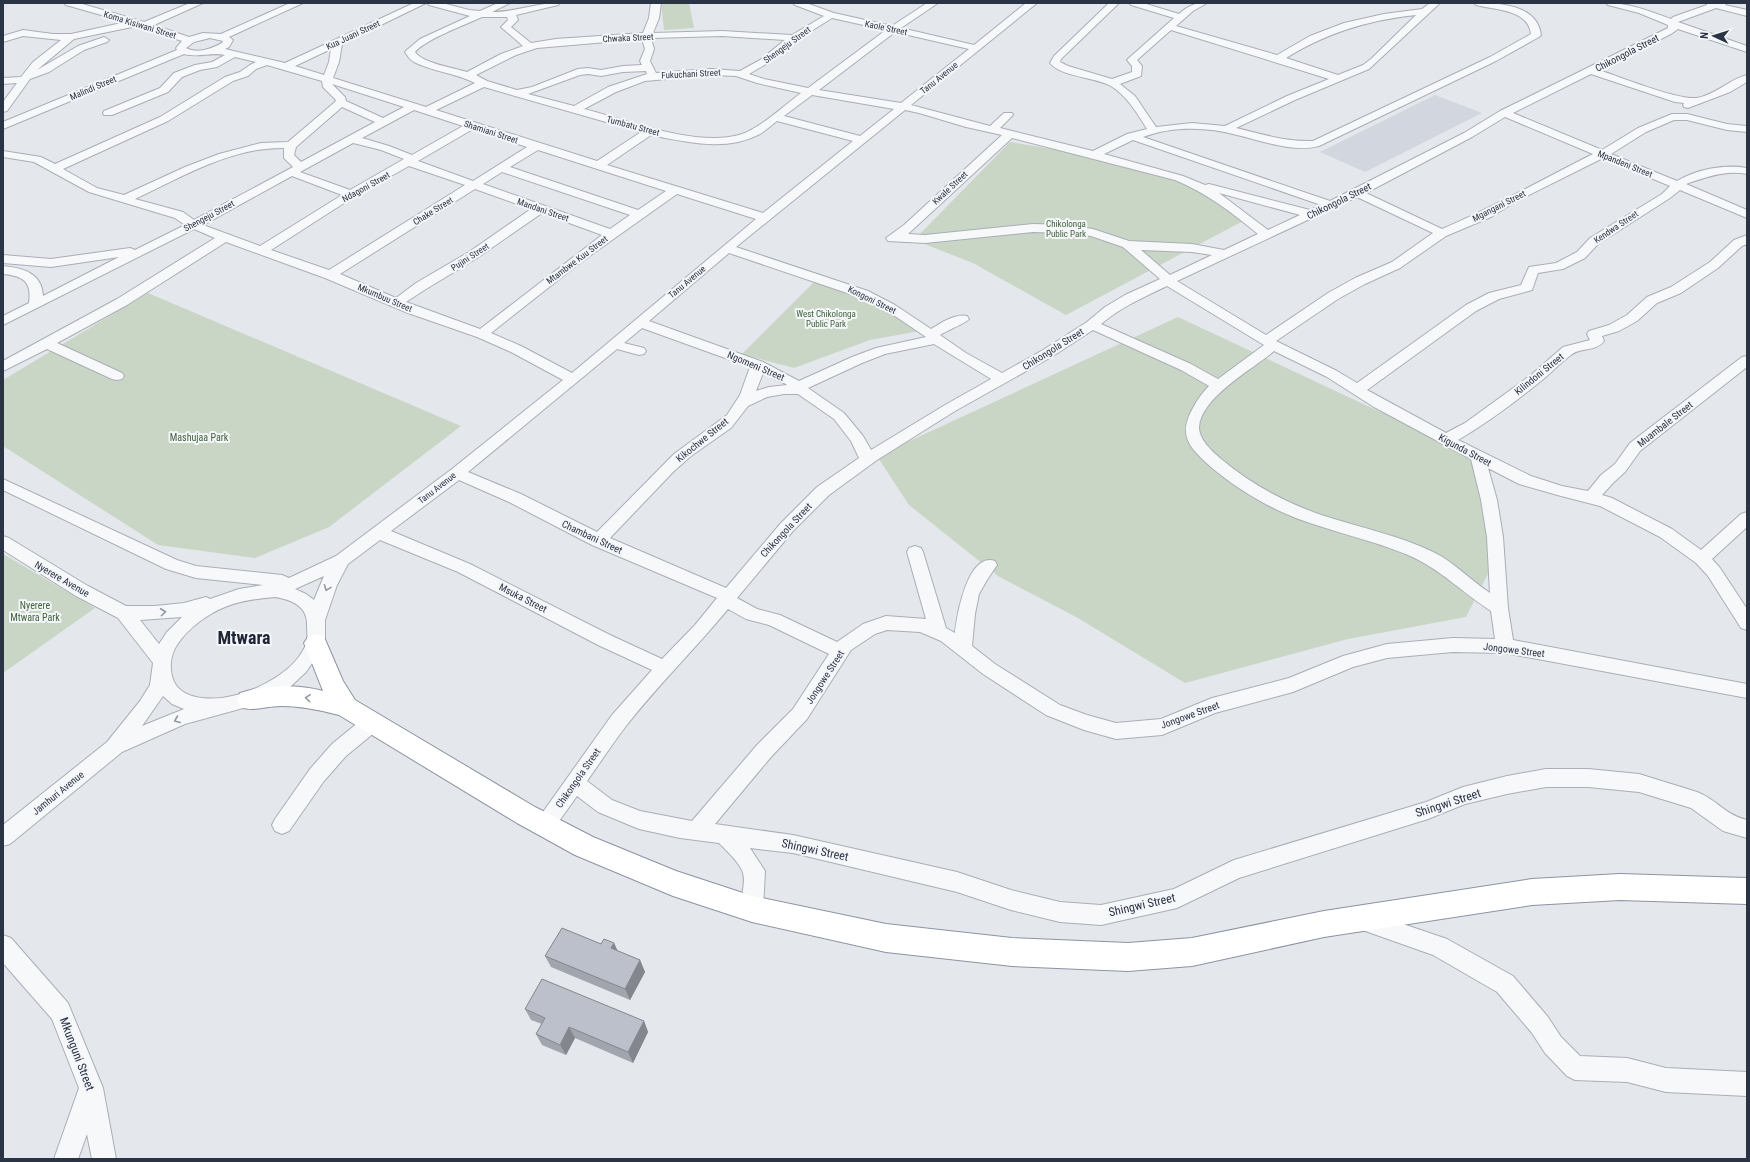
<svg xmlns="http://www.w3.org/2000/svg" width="1750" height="1162" viewBox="0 0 1750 1162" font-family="'Roboto Condensed',sans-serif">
  <rect width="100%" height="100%" fill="#e4e7ec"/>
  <polygon fill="#d2d6de" points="1435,95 1482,113 1365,172 1320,152"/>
  <g fill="#c9d6c5">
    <polygon points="661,3 689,3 694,28 664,30"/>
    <polygon points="1010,142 1063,151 1187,182 1243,221 1066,315 973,263 914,240"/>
    <polygon points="816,280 858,294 920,331 870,340 794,368 742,354"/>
    <polygon points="148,293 461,426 329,527 255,558 158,545 3,446 3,380"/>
    <polygon points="1178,317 1472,455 1492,566 1466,617 1348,639 1185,683 1078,618 998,576 909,505 877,456"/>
    <polygon points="3,554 95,608 3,673"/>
  </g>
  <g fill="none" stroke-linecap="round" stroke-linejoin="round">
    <g stroke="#a9aeb7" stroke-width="2">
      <g id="minor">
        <path d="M64,3H79L144,22L190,3H203L154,25L189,37L203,33L221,34L290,3H303L229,37L233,40L229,47L225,49L285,63L414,3H426L342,44L339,62L333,78L426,107L475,83C456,73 435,72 416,63C411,61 408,57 405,52L407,50L420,39L470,16L429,5L427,3H442L469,10L480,11L498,3H510L492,12C515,12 536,3 560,3L558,5L516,15L518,20L511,27L531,43L556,39L643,33L649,18L651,3H661L659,18L653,33L722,31L792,35L824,16L795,5L793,3H806L834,13L892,26L927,3H938L901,28L974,45L1026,3H1037L911,105L990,126L1004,113H1012L1013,115L1000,128L1093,151L1127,134L1147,129C1137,113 1127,96 1111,86C1095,77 1061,77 1050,63L1054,56L1109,3H1119L1061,59L1060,62L1068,66L1112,79L1132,72V66L1127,60L1129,58L1174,18L1131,5L1129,3H1143L1179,14C1188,6 1194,3 1207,3L1193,11L1176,26L1277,55L1310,36L1344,23L1384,14L1422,9L1430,3H1440L1369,69L1295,100L1236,128C1262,134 1286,142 1313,141L1490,57L1531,34C1528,9 1495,10 1476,5L1474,3C1499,3 1537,4 1541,35L1539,37L1496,61L1319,146C1293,153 1263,141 1237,135C1207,127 1173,126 1143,137L1330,201L1464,133L1500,111L1668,28V25L1639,13L1608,5L1606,3C1630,3 1649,11 1671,19L1673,17L1707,5V3H1727L1725,5L1747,10V16L1716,8L1678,22L1747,46V52L1678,29L1671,34L1599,70C1620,77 1677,100 1697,98C1715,95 1730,79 1747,75V82L1730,92L1688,108L1684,107L1683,105L1684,103L1675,102L1591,74L1513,113L1602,150L1638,128L1672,114H1687L1727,124L1747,126V132L1727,130L1687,120H1674L1646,132L1611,154L1677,181C1697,169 1724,164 1747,168V174C1725,170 1707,177 1686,184L1747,210V218L1680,190L1670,198L1598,244L1585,258L1563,269L1538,273L1532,290L1499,299L1476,311L1367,390L1446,433L1465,423L1531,375L1563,347L1590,340L1587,334L1589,331L1609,325L1627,315L1647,297L1671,287L1710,262L1734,240L1747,235V244L1742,246L1718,268L1681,293L1657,303L1637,321L1619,331L1602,336L1604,341C1596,352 1580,347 1571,355C1560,363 1551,373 1541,381C1515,402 1487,423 1458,440L1531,476L1562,486L1588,491L1601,475L1615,464L1630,443L1742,357L1747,356V367L1640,451L1625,472L1613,483L1602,495L1612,498L1672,529L1701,550L1741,514L1747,512V527L1712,559L1720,568L1747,609V630L1741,628L1708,576L1696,563L1660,537L1600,506L1561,496L1519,484L1488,468L1497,500L1503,537L1508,608L1513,640L1747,684V698L1505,653L1453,652L1387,658L1353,667L1293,692L1215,713L1162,735L1116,739L1084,730L1046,715L983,674L941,641L920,632L887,630L875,634L851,650L807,719L771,757L715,824L793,835L957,872L1011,890L1060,902L1101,905L1174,889L1234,860L1426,802L1463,787L1507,776L1546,769H1588L1639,774L1697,792C1716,799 1725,815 1747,820V838L1723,831L1691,808L1639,792L1588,787H1546L1507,794L1465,804L1428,819L1239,878L1177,908L1101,925L1060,922L1011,910L957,892L793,853L750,848L765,871L763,909L760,916L752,919L744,916C737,900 747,886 743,873C741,864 726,850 719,843L680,838L639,829L598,812L577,796L552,831L545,834L538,831L535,825L538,819L612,715L652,670L598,645L458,572L380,540L348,564L337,585L325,620V640L322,649L306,672L290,687L261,703L185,724L122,752L10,844L3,846V825L107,742L140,701L150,685L153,663L118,618L76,596L3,550V536L9,538L88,586L126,606H155L184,603L206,597L210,599L239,589L263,585L196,578L166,569L3,490V479L177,560L196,566L282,575L289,578L336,556L452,469L563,380L511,352L477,337L408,313L325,278L226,242L127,305L57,343L122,373L124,376L122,379L117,380L112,379L47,349L3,371V361L117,299L215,238L194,229L3,325V316L29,303C32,281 23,276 3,274V266C23,268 42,273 43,296L119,257L51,267L3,263V255L51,259L130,248L135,250L185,225L175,218L89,192L34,162L3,157V151L41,157L55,164L160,117L225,77L240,72L250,65L256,62L235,57L217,67L200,70L182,77L168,92L112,115H104L103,113L104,111L160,88L174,73L195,65L212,62L225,55C211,52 198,58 184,54L3,129V122L177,50L176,48L182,41L137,26L74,39L37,70L78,46L104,37L109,40L107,42L84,50L49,72L30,79L7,111L3,112V102L17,83L3,84V78L21,77L33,62L61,40L23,36L3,42V36L23,30L53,34H71L126,22L66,5ZM1416,15L1371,59L1363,65L1338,75L1286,58C1326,33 1368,20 1416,15ZM482,17H507L508,20L501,27L523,46L501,54L467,72C454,68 422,63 415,52C426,39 465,25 482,17ZM832,18L886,30L808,88L764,79L749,74L766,64L797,40ZM1171,30L1329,79L1287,96L1225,126L1192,123L1156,127L1135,96L1120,84L1141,76L1142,66L1137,60ZM895,32L969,49L901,103L819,90ZM722,36L785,40L760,60L740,71L711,69L656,73L650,61L654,49L651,38ZM210,38L223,41L222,43C211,49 197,54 186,48L194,42ZM642,39L645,49L640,61L642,65L623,66L601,70L588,68L578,69L532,87L517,90L487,81L476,75L516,55L537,48ZM331,49L329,62L324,75L295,66ZM267,65L322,81L323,87L336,100L335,102L288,142L261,143L219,154L185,167L124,195L97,188L63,169L168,121L233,81L248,76L256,69ZM646,71L647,74L608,87L574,106L528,94L580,75L588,74L601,76L623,72ZM711,75L736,76L757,83L801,93C785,105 758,130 739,135C695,147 627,120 584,109L616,92L645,81ZM332,84L404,107L383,118L346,101L345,97ZM484,87L641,132L597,161L436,110ZM812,95L894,109L860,136L784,116ZM342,107L375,122L301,162L294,155L296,147ZM414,110L463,126L412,155L389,146L362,138ZM905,110L919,113L966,127L1002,135L904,225L886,238L888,241L925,243L1033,232L1066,233L1091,236L1123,247L1160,279L1125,295L1105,307L1087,322L1043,350L1002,373L966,353L940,335C946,331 966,323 969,319L967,316C955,313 941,323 931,329L895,305L868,291L736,247ZM1505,117L1593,154C1543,179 1494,207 1442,229L1366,193L1472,137ZM777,121L853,141L763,213L607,165L651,135C686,142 726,152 760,134C766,130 772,125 777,121ZM473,129L527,147L473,181L418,161ZM1012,138L1175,180C1207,193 1232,213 1258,234L1224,250L1192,244L1129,241L1093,229L1066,225L1033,224L925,235L908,234ZM1133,140L1321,205L1310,210L1209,184L1205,185L1183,176L1104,154ZM353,143L381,150L404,159L350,190L300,172ZM284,148V158L293,167L194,220L183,212L135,199C182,177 231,147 284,148ZM538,150L666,191L638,210L510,167ZM1603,158L1670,186L1662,194L1590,238L1577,252L1556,263L1529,267L1521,285L1489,293L1466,305L1357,383L1337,371L1276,341L1338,299L1365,284L1400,268L1446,236L1491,217L1515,202ZM409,166L465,185L329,270L271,250L355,196ZM502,172L630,215L610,229L483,184ZM292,176L342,195L260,246L203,225ZM475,189L531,209L469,252L416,283L396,298L340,274ZM1219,193L1300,215L1268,230ZM677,194L756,219L572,373L521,346L491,333L581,262ZM1357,197L1433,233L1392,262L1355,278L1328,293L1266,335L1177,281ZM542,213L602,235L480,329L406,302L426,289L477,258ZM1141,250L1192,252L1212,255L1170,275ZM729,253L859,297L895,316L926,337L876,348L852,357L799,381L763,362L649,321ZM1167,286L1264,345L1218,379L1191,364L1101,324C1121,307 1144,297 1167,286ZM642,328L750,367L740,395L727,415L674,454L597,532L521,494L468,472L617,349L639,355L644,354L646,351L644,348L624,343ZM1093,330L1181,370L1209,386C1202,393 1197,400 1193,408C1177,436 1190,448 1211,467C1236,488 1265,506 1296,518C1333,532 1372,540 1408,555C1439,568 1463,593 1491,611L1495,639L1453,638L1387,644L1343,656L1289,678L1212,698L1161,719L1116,723L1087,715L1060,705L995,664L972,646L975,614L979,594L987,580L997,565L995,561C968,552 957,614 955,633L946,628L923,552L921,548L915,546L909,548L907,552L926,619L886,616L863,624L837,642L780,615L757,609L737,598L793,531L829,495L877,460L955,411L1053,356ZM934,344L991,379L945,405L871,450L863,436L844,413L808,388L862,363L885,354ZM1274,351L1327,377L1374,407L1471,459L1481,500L1487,537L1490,593C1470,580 1454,562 1433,552C1398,535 1358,527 1321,515C1284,502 1251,484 1221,459C1212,451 1199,440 1199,427C1201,397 1253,369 1274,351ZM763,373L786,384L787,385L769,387L756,391ZM784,394H798L834,419L851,441L859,458L817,487L781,523L726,588L610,538L674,471L691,456L731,428L748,406L767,397ZM459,480L509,502L592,545L717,598L695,625L662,659L610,635L470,564L391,531ZM324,576L314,600L306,594L295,589ZM275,597C292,600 308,606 307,626C307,631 308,636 307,641C298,672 252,694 222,698C200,700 173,697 171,670C170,660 173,650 179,642C187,631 199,621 211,614C231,602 252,599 275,597ZM728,609L746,619L769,625L829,654L793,709L757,745L692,821L640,811L612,800L587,781C600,763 612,744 626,726C658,685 695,649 728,609ZM182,617L167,632L159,644L140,620ZM163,696L172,704L184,709L142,726Z"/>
        <polygon points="373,714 380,716 382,722 380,728 346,756 324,781 289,831 282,834 275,831 272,825 275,819 310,769 332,744 366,716"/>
        <polygon points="1362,910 1447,939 1513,976 1548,1017 1561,1037 1580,1056 1627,1058 1666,1068 1747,1072 1747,1096 1666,1092 1627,1082 1575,1080 1567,1076 1545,1053 1532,1033 1497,992 1433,955 1354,927 1351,920 1354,913"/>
        <polygon points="3,935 11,938 68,1003 103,1088 116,1159 92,1159 87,1134 78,1159 54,1159 79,1088 52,1019 3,963"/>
      </g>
    </g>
    <g stroke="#8b94a3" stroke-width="2">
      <path id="highway" d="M316,634L324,637L343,681L355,700L535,807L593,837L676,871L752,896L886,924L1012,938L1128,943L1192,938L1324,911L1532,879L1620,874L1747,878V904L1620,900L1532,905L1324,937L1192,966L1128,971L1012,966L886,952L752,922L673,896L575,855L517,823L339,715C320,710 301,706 281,706C266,706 254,712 240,707L237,700L240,693C266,685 297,684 323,691L304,643L308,637Z"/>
    </g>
    <use href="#minor" fill="#f7f8fa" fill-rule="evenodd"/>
    <use href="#highway" fill="#fff" fill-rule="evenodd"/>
  </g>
  <g fill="#a1a5ae">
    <polygon points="614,943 618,951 640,960 645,972 630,1000 551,967 545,956 601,944"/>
    <polygon points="525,1009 644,1021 648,1032 633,1063 575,1038 566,1055 542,1045 536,1034 542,1024 531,1020"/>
  </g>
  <g fill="#83868d">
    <polygon points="614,943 619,955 611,948"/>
    <polygon points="640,960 645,972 630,1000 625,989"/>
    <polygon points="644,1021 648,1032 633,1063 628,1052"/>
    <polygon points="569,1027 575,1038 566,1055 560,1045"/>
  </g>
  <g fill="#bbc0ca" stroke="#83868d">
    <polygon points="562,928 601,944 604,939 614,943 611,948 640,960 625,989 545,956"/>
    <polygon points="542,979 644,1021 628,1052 569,1027 560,1045 536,1034 545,1018 525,1009"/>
  </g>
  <defs><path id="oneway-chevron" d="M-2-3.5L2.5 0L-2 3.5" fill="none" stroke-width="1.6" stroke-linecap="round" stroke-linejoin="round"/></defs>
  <g stroke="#9196a0">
    <use href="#oneway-chevron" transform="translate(327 588) rotate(111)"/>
    <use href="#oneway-chevron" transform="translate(163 612) rotate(-7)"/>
    <use href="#oneway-chevron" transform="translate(177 720) rotate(158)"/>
  </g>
  <use stroke="#959aa2" href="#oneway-chevron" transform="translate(308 698) rotate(-175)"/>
  <g text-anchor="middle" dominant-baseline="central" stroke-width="4" stroke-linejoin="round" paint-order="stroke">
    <g font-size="9" fill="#2b3445" stroke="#f4f6f9">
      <text transform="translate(140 25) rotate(17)">Koma Kisiwani Street</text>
      <text transform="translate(886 28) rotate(12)">Kaole Street</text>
      <text transform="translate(353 35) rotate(-25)">Kua Juani Street</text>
      <text transform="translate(628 38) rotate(-3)">Chwaka Street</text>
      <text transform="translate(787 45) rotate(-36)">Shengeju Street</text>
      <text transform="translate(691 74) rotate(-3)">Fukuchani Street</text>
      <text transform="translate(939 78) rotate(-39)">Tanu Avenue</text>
      <text transform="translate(93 88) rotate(-23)">Malindi Street</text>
      <text transform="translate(633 126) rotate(15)">Tumbatu Street</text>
      <text transform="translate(491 132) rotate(18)">Shamiani Street</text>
      <text transform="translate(1625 164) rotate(22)">Mpandeni Street</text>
      <text transform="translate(366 187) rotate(-29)">Ndagoni Street</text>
      <text transform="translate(950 188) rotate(-43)">Kwale Street</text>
      <text transform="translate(1499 206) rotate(-27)">Mgangani Street</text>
      <text transform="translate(543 210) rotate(19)">Mandani Street</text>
      <text transform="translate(433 211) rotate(-32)">Chake Street</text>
      <text transform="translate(209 216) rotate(-28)">Shengeju Street</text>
      <text transform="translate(1616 227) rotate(-34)">Kendwa Street</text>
      <text transform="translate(470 257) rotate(-33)">Pujini Street</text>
      <text transform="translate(577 260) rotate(-37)">Mtambwe Kuu Street</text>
      <text transform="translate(687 282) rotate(-40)">Tanu Avenue</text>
      <text transform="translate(385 298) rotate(23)">Mkumbuu Street</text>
      <text transform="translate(872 300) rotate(26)">Kongoni Street</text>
      <text transform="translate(437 488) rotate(-38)">Tanu Avenue</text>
    </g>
    <g font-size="9" fill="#3f6138" stroke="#f4f6f9">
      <text x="1066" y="224">Chikolonga<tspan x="1066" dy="10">Public Park</tspan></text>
      <text x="826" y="314">West Chikolonga<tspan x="826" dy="10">Public Park</tspan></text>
    </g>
    <g font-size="10" fill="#2b3445" stroke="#f4f6f9">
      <text transform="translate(1627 53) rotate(-27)">Chikongola Street</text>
      <text transform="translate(1339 201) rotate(-26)">Chikongola Street</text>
      <text transform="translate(1053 349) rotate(-32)">Chikongola Street</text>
      <text transform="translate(756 366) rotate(23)">Ngomeni Street</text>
      <text transform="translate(1539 374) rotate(-39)">Kilindoni Street</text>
      <text transform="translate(1665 424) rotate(-38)">Muambale Street</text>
      <text transform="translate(702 440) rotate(-39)">Kikochwe Street</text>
      <text transform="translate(1465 450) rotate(28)">Kigunda Street</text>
      <text transform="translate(786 530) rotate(-47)">Chikongola Street</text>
      <text transform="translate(592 537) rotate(25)">Chambani Street</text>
      <text transform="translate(62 579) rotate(30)">Nyerere Avenue</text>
      <text transform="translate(523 598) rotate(27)">Msuka Street</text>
      <text transform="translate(1514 650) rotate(7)">Jongowe Street</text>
      <text transform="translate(825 677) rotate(-57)">Jongowe Street</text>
      <text transform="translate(1190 715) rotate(-20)">Jongowe Street</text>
      <text transform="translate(578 778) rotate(-55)">Chikongola Street</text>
      <text transform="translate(58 793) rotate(-39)">Jamhuri Avenue</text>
    </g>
    <g font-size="10" fill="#3f6138" stroke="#f4f6f9">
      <text x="199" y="437">Mashujaa Park</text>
      <text x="35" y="605">Nyerere<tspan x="35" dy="12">Mtwara Park</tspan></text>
    </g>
    <g font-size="12" fill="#2b3445" stroke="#f4f6f9">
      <text transform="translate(1448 803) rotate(-18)">Shingwi Street</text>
      <text transform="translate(815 850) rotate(12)">Shingwi Street</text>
      <text transform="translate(1142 905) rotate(-13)">Shingwi Street</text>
      <text transform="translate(77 1054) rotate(69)">Mkunguni Street</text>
    </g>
    <g font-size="18" font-weight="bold" fill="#1d2536" stroke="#f4f6f9">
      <text x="244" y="637">Mtwara</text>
    </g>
  </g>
  <rect width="1750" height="1162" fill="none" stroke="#2b3445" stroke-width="8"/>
  <g transform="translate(1714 36) rotate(274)" stroke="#f4f6f9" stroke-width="3" paint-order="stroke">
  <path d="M0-3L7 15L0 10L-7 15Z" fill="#2b3445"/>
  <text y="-6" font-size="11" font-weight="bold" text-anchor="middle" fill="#2b3445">N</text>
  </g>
</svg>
